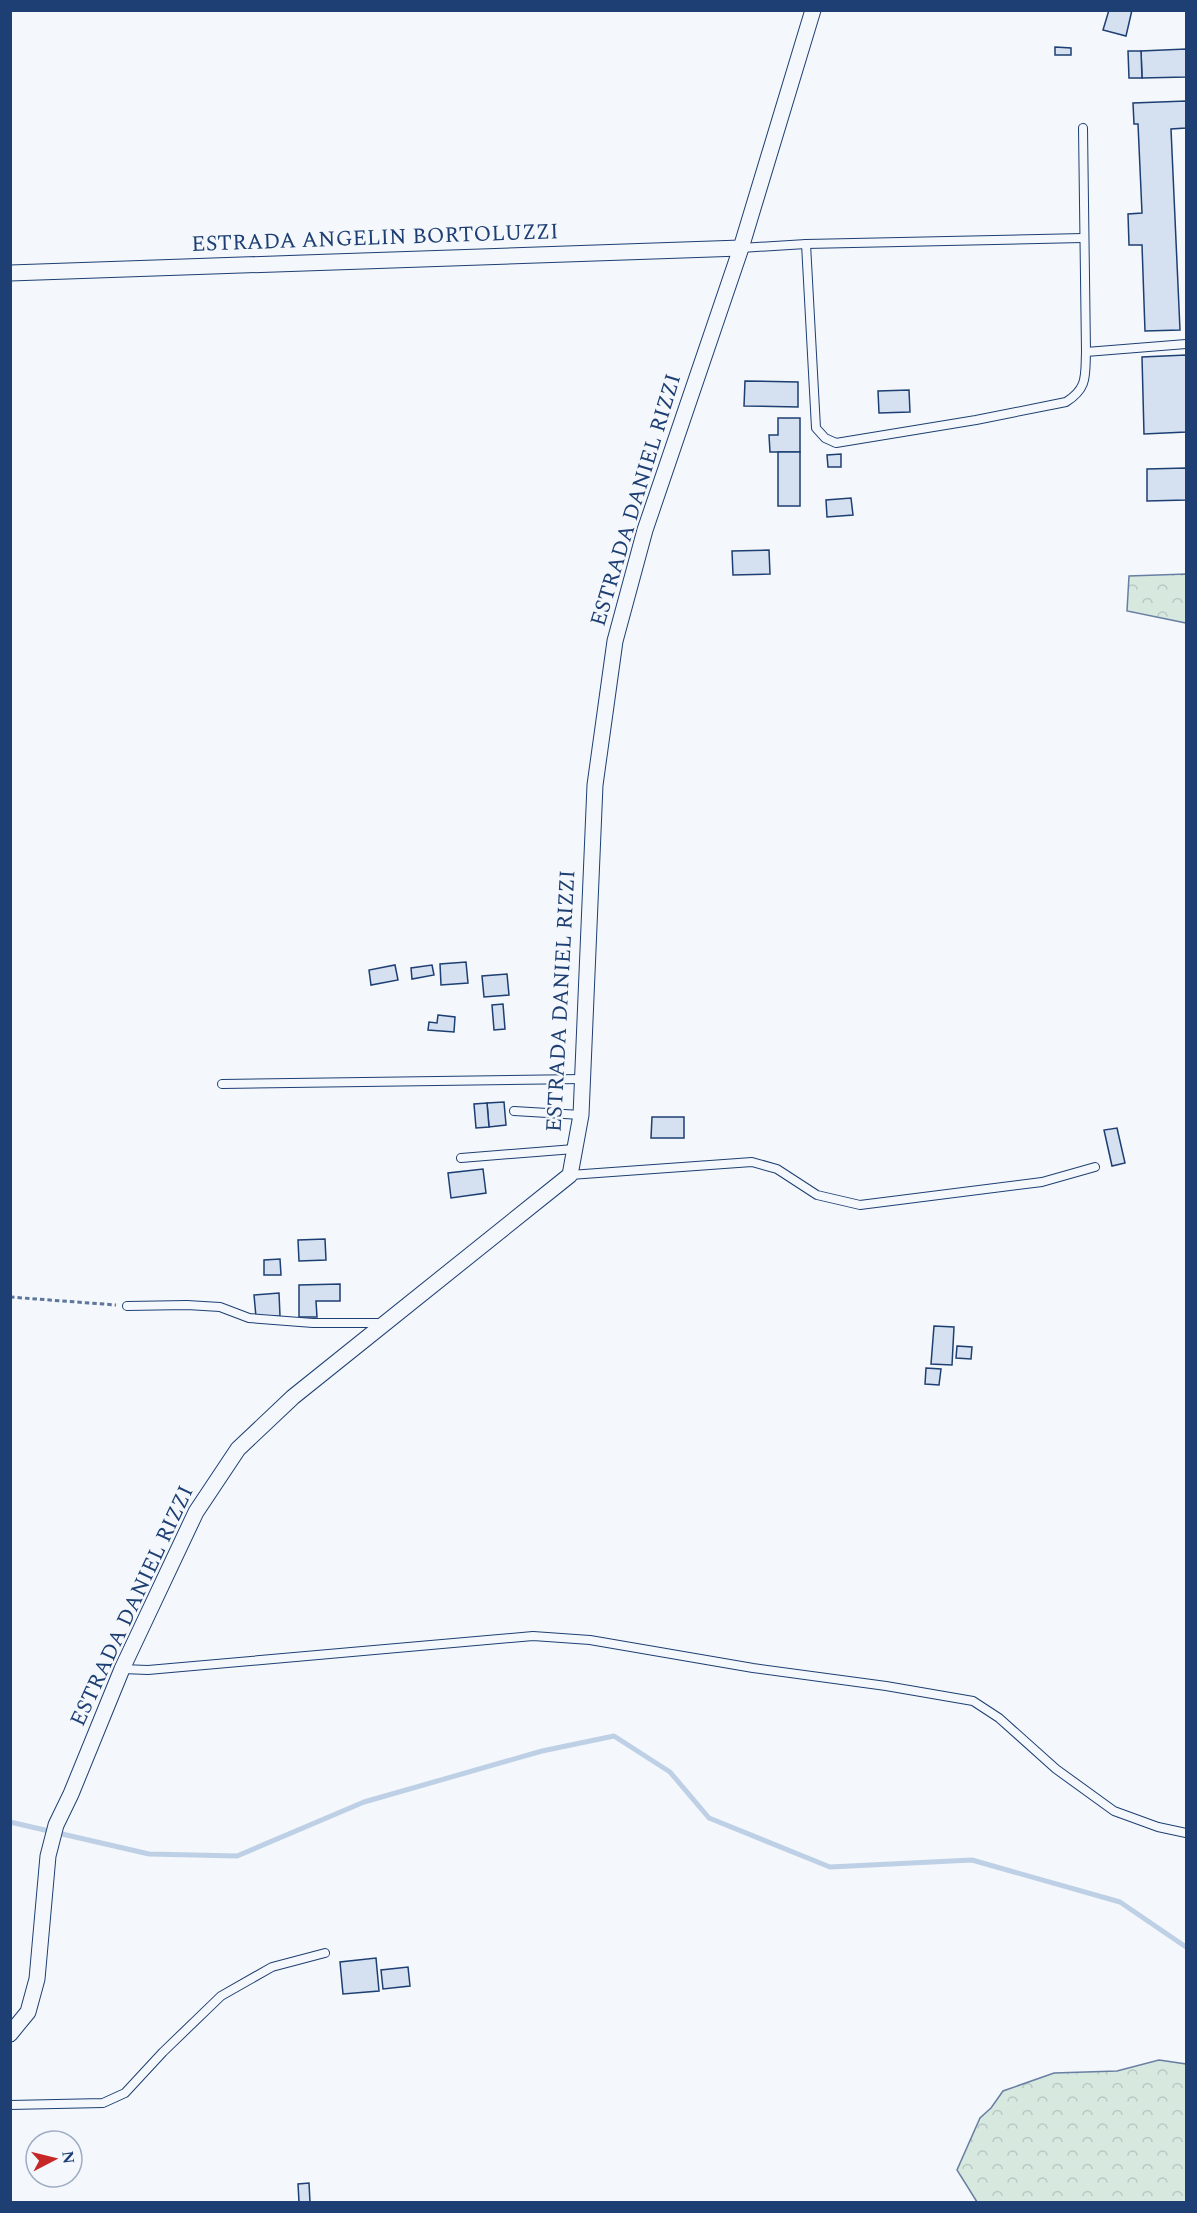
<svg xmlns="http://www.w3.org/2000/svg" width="1197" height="2213" viewBox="0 0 1197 2213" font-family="Spectral,serif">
  <defs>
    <pattern id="forest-crowns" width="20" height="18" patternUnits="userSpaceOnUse" patternTransform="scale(1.5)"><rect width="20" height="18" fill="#d7e8df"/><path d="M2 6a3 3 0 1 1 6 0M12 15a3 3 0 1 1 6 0" fill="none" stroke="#b8c8c3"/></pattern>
  </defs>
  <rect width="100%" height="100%" fill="#f4f7fb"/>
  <g fill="url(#forest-crowns)" stroke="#687fa3" stroke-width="1.5">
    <polygon points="1186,574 1186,623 1127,611 1129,576"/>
    <polygon points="1159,2060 1186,2064 1186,2202 977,2202 957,2170 980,2118 991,2108 1003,2091 1054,2073 1117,2071"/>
  </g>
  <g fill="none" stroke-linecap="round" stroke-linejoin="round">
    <polyline stroke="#bed0e5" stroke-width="5" points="10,1822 149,1854 237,1856 364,1802 542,1751 614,1736 670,1772 709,1818 830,1867 972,1860 1120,1902 1186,1947"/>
  </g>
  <g fill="#d5e0f0" stroke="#1d3f73" stroke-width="1.5">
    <polygon points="1109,10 1132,10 1126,36 1103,30"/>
    <polygon points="1055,47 1071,48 1071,55 1055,55"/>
    <polygon points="1186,49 1186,77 1142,78 1141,51"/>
    <polygon points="1128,51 1141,51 1142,78 1129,78"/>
    <polygon points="1186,101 1186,128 1171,129 1180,330 1145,331 1142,245 1129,245 1128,214 1142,213 1138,124 1134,124 1133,103"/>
    <polygon points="1186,355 1186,432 1144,434 1142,357"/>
    <polygon points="745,381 798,382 798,407 744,406"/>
    <polygon points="909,390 910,412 879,413 878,391"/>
    <polygon points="778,418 800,418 800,452 770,452 769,435 778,435"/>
    <rect x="778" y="452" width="22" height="54"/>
    <polygon points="841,454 841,467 828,467 827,455"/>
    <polygon points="1186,468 1186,500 1147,501 1147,469"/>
    <polygon points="851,498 853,515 827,517 826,500"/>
    <polygon points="769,550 770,574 733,575 732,551"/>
    <polygon points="466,962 468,983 441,985 440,964"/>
    <polygon points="395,965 398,980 371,985 369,970"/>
    <polygon points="432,965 434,975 412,979 411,968"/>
    <polygon points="507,974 509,995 484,997 482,976"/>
    <polygon points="503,1004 505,1029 494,1030 492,1005"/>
    <polygon points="438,1015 455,1017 454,1032 428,1030 429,1022 437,1023"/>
    <polygon points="504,1102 506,1125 489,1127 487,1103"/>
    <polygon points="487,1103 489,1127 476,1128 474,1104"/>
    <polygon points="652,1117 684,1117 684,1138 651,1138"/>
    <polygon points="1117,1128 1125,1163 1112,1166 1104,1130"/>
    <polygon points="483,1169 486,1193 451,1198 448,1173"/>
    <polygon points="325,1239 326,1260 299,1261 298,1240"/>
    <polygon points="280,1259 281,1275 264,1275 264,1260"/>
    <polygon points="340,1284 340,1301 316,1301 317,1317 299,1317 299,1285"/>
    <polygon points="279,1293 280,1316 256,1317 254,1295"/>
    <polygon points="934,1326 954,1327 952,1365 931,1364"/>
    <polygon points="957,1346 972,1347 971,1359 956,1358"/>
    <polygon points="926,1368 941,1369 939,1385 925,1384"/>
    <polygon points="376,1958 379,1991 343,1994 340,1962"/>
    <polygon points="408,1967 410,1986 383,1989 381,1970"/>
    <polygon points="309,2183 310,2202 299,2202 298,2184"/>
  </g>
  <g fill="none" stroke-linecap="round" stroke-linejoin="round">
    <g stroke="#1d3f73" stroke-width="10">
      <g id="service">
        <polyline points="1083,128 1086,352"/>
        <path d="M806,244L816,428L825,438L836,443L976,420L1066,402C1088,388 1085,376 1086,352L1186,344"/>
        <polyline points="741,248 806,244 1083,238"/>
        <polyline points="222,1084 582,1079"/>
        <polyline points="514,1111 581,1115"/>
        <polyline points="461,1158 574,1149"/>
        <polyline points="570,1175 752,1162 777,1169 817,1195 860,1205 1042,1182 1095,1167"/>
        <polyline points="127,1306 187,1305 220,1307 249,1318 313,1323 381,1323"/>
        <polyline points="122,1669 148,1670 533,1636 590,1640 753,1668 886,1686 973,1701 999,1718 1056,1769 1114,1811 1158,1827 1186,1833"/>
        <polyline points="10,2105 103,2103 125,2093 163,2052 221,1996 272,1967 325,1953"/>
      </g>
    </g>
    <g stroke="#1d3f73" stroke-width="17">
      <g id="minor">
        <polyline points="10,273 741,248"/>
        <polyline points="10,2034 28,2012 37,1979 48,1856 56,1825 71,1794 122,1669 196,1512 238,1449 293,1397 570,1175 581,1115 595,785 615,641 645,530 741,248 813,10"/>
      </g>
    </g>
    <polyline stroke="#5e769c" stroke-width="3" stroke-dasharray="4.5 3" stroke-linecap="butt" points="10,1297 116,1305"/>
    <use href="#service" stroke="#f4f7fb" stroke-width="8"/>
    <use href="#minor" stroke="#f4f7fb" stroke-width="15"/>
  </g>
  <g text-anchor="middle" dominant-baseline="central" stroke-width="4.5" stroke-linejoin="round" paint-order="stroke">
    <g font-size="22" fill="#1d3f73" stroke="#f4f7fb">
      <text transform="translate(375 238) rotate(-2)">ESTRADA ANGELIN BORTOLUZZI</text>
      <text transform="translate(636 500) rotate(-73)">ESTRADA DANIEL RIZZI</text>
      <text transform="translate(561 1001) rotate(-87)">ESTRADA DANIEL RIZZI</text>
      <text transform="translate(132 1606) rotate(-65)">ESTRADA DANIEL RIZZI</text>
    </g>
  </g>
  <rect width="1197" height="2213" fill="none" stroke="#1d3f73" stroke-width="24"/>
  <g transform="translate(54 2159) rotate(83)"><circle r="28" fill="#f4f7fb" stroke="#9eadc5" stroke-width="1.5"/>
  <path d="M0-4.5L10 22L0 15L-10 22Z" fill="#c62828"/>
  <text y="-9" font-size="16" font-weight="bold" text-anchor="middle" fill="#1d3f73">N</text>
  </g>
</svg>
